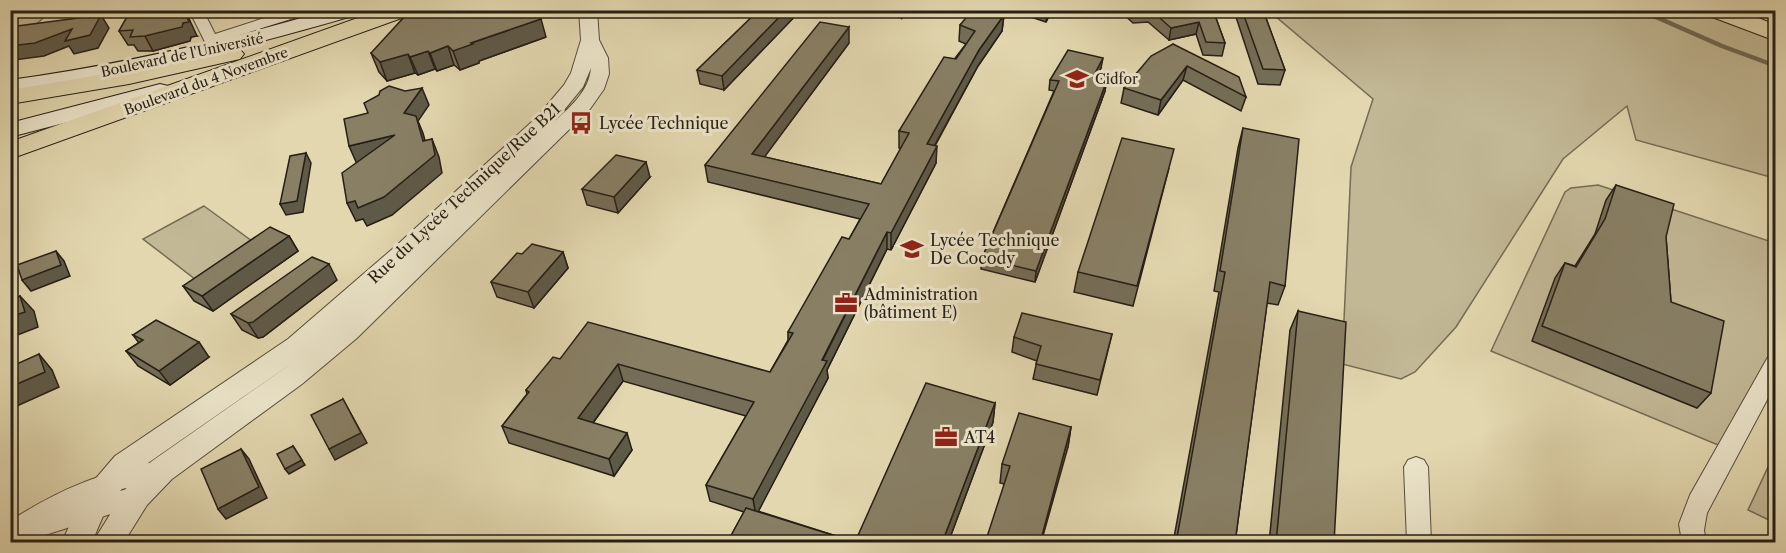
<svg xmlns="http://www.w3.org/2000/svg" width="1786" height="553" viewBox="0 0 1786 553" font-family="'Libre Caslon Text',serif">
  <rect width="100%" height="100%" fill="#e2d7af"/>
  <filter id="stains"><feTurbulence type="fractalNoise" baseFrequency=".00333" numOctaves="4"/><feColorMatrix values="0 0 0 0 .2 0 0 0 0 .09 0 0 0 0 .02 0 0 0 .5 -.17"/></filter>
  <radialGradient id="worn" r=".72"><stop offset=".6" stop-color="#630" stop-opacity="0"/><stop offset="1" stop-color="#630" stop-opacity=".3"/></radialGradient>
  <g fill="#c2b895" stroke="#746c55" stroke-width="1.5">
    <polygon points="11,11 51,11 11,47"/>
    <polygon points="1269,11 1704,11 1775,39 1774,178 1636,140 1627,106 1563,159 1456,327 1415,372 1401,379 1342,364 1351,167 1373,99"/>
    <polygon points="1598,185 1775,243 1775,353 1722,443 1718,445 1491,351 1565,192 1571,188"/>
    <polygon points="204,206 256,244 195,279 143,239"/>
    <polygon points="1775,452 1775,523 1748,510"/>
  </g>
  <g fill="none" stroke-linecap="round" stroke-linejoin="round">
    <g stroke="#706852" stroke-width="4.5">
      <polyline points="1640,10 1722,46 1776,66"/>
      <polyline points="10,21 19,10"/>
    </g>
    <g stroke="#554d3c" stroke-width="2">
      <g id="minor">
        <polygon points="189,10 203,10 215,34 289,10 312,10 310,13 214,43 205,42"/>
        <polygon points="1776,355 1776,383 1707,513 1704,530 1706,542 1682,542 1679,524 1690,495 1768,357"/>
        <polygon points="1416,457 1424,460 1428,467 1431,542 1407,542 1404,467 1408,460"/>
        <path d="M162,460L170,463L174,470L170,477L106,493L86,501L137,486L145,489L149,496L145,503L36,538L29,535L19,542H10V521C63,487 101,473 162,460Z"/>
      </g>
    </g>
    <g stroke="#554d3c" stroke-width="2">
      <path id="tertiary" d="M579,10H597L599,40L608,58L609,74L604,89L590,109L357,338L302,384L172,479L147,505L124,542H93L127,487L152,461L295,361L135,472L106,509L92,542H62L85,491L115,456L288,339L397,245L537,117L564,85L571,73L581,40ZM591,68C589,91 571,106 555,121L583,87Z"/>
    </g>
    <g stroke="#261f15" stroke-width="2">
      <g id="secondary">
        <path d="M329,10H361L359,14C244,48 129,76 10,93V80C119,65 224,41 329,10Z"/>
        <polygon points="160,84 168,86 171,91 168,96 10,137 10,123"/>
      </g>
    </g>
    <g stroke="#261f15" stroke-width="2">
      <g id="primary">
        <polygon points="380,10 412,10 410,15 10,159 10,142"/>
        <polygon points="232,47 240,49 244,54 240,59 129,84 10,104 10,90 129,70"/>
      </g>
    </g>
    <g stroke="#261f15" stroke-width="2">
      <polygon id="motorway" points="1703,10 1738,10 1776,25 1776,41 1707,15"/>
    </g>
    <use href="#minor" fill="#ece5cb" fill-rule="evenodd"/>
    <use href="#tertiary" fill="#ece5cb" fill-rule="evenodd"/>
    <use href="#secondary" fill="#ece5cb" fill-rule="evenodd"/>
    <use href="#primary" fill="#e2d7af" fill-rule="evenodd"/>
    <use href="#motorway" fill="#e2d7af" fill-rule="evenodd"/>
  </g>
  <g fill="#756d57" stroke="#261f15" stroke-width="1.5">
    <polygon points="131,10 197,36 191,37 190,41 153,51 138,51 134,45 128,45 119,31"/>
    <polygon points="759,10 801,10 724,90 700,84 697,70"/>
    <polygon points="874,10 909,10 902,18"/>
    <polygon points="1032,10 1052,10 1046,22 1031,17"/>
    <polygon points="1119,10 1213,10 1225,43 1222,56 1203,55 1196,34 1169,40 1148,22 1133,23"/>
    <polygon points="1236,10 1263,10 1285,70 1280,85 1258,84 1235,14"/>
    <polygon points="976,14 1004,15 1002,31 978,66 935,146 936,163 891,250 887,249 827,370 828,378 758,511 855,542 995,403 993,422 948,543 727,543 744,512 710,501 706,485 746,416 623,381 593,423 632,450 614,476 509,443 502,426 527,394 526,390 560,359 770,372 788,340 788,332 849,239 860,219 708,182 705,165 849,43 764,157 881,184 901,148 899,148 899,131 966,44 959,41 960,25"/>
    <polygon points="546,37 479,61 479,63 460,70 454,65 437,71 435,69 418,75 415,73 387,81 379,72 371,53"/>
    <polygon points="1173,44 1246,97 1241,111 1183,80 1158,115 1121,103 1124,88"/>
    <polygon points="1101,68 1096,78 1105,91 1035,282 981,269 982,258 1054,91 1049,90 1050,80"/>
    <polygon points="1243,128 1285,286 1278,305 1267,303 1235,543 1173,543 1219,292 1214,291 1238,148"/>
    <polygon points="1169,168 1133,306 1074,292 1078,272"/>
    <polygon points="650,177 618,213 587,205 582,189"/>
    <polygon points="1616,185 1666,237 1671,302 1711,393 1697,408 1532,341 1555,278 1565,263 1575,266 1595,234 1606,200"/>
    <polygon points="289,236 298,251 213,311 194,301 183,286"/>
    <polygon points="563,252 568,268 534,308 497,297 491,282 522,254"/>
    <polygon points="337,280 263,337 258,338 242,330 231,314"/>
    <polygon points="1298,311 1334,543 1269,543 1290,330"/>
    <polygon points="1112,334 1097,395 1033,379 1037,361 1012,352 1014,337"/>
    <polygon points="133,335 209,357 170,385 138,366 126,351 139,343"/>
    <polygon points="1071,427 1068,447 1004,484 1000,483 1002,464"/>
  </g>
  <g fill="#5f5947" stroke="#261f15" stroke-width="1.5">
    <polygon points="184,10 185,10 197,36 191,37 190,41 153,51 145,36"/>
    <polygon points="786,10 801,10 724,90 722,76"/>
    <polygon points="902,10 909,10 902,18"/>
    <polygon points="1048,10 1052,10 1046,22 1047,13"/>
    <polygon points="101,15 109,28 98,48 74,54 69,46 44,56 14,60 10,54 10,46 72,29"/>
    <polygon points="1004,15 1002,31 978,66 926,161 927,144 979,50"/>
    <polygon points="541,19 546,37 479,61 479,63 460,70 453,51 471,43"/>
    <polygon points="1199,22 1196,34 1169,40 1171,28"/>
    <polygon points="849,27 849,43 754,171 752,154"/>
    <polygon points="448,46 454,65 437,71 430,53"/>
    <polygon points="428,51 435,69 418,75 410,57"/>
    <polygon points="408,54 415,73 387,81 380,62"/>
    <polygon points="1103,58 1101,68 1091,88 1093,77"/>
    <polygon points="1187,66 1183,80 1158,115 1161,100"/>
    <polygon points="1107,80 1105,91 1035,282 1036,271"/>
    <polygon points="422,88 429,105 418,121 423,133 430,159 404,113"/>
    <polygon points="395,135 357,164 349,146"/>
    <polygon points="432,139 439,157 442,173 392,215 367,226 363,219 356,221 347,203"/>
    <polygon points="937,146 936,163 891,250 891,233"/>
    <polygon points="306,153 311,163 303,212 286,215 280,204"/>
    <polygon points="646,162 650,177 618,213 614,197"/>
    <polygon points="887,232 887,249 827,370 828,378 756,516 753,499"/>
    <polygon points="289,236 298,251 213,311 202,296"/>
    <polygon points="56,251 64,261 70,276 31,291 22,280"/>
    <polygon points="563,252 568,268 534,308 528,292"/>
    <polygon points="329,264 337,280 263,337 258,338 248,323"/>
    <polygon points="20,296 34,311 38,327 10,338 10,317"/>
    <polygon points="199,342 209,357 170,385 159,371"/>
    <polygon points="39,354 52,370 59,387 10,409 10,387"/>
    <polygon points="618,364 623,381 584,435 578,418"/>
    <polygon points="343,399 367,443 335,460 329,449"/>
    <polygon points="995,403 993,422 948,543 942,543"/>
    <polygon points="1071,427 1068,447 1041,543 1040,543"/>
    <polygon points="627,433 632,450 614,476 609,459"/>
    <polygon points="293,446 305,465 289,474 285,469"/>
    <polygon points="241,449 249,459 267,498 226,519 218,509"/>
  </g>
  <g fill="#887f65" stroke="#261f15" stroke-width="1.5">
    <polygon points="131,10 184,10 189,22 183,23 182,27 145,36 130,37 133,30 119,31"/>
    <polygon points="419,10 531,10 541,19 471,43 473,44 453,51 448,46 430,53 428,51 410,57 408,54 380,62 371,53 406,15"/>
    <polygon points="759,10 786,10 722,76 697,70"/>
    <polygon points="979,10 1004,15 979,50 927,144 937,146 891,233 887,232 822,360 827,361 753,499 706,485 754,402 618,364 578,418 627,433 609,459 502,426 529,392 526,390 553,357 560,359 588,322 770,372 793,333 788,332 842,237 849,239 869,204 705,165 820,22 849,27 752,154 881,184 909,133 899,131 944,57 956,59 975,31 960,25 970,13 976,14"/>
    <polygon points="1151,10 1213,10 1225,43 1206,42 1199,22 1171,28"/>
    <polygon points="1242,10 1263,10 1285,70 1263,69"/>
    <polygon points="101,15 90,35 65,41 72,29 35,43 10,46 10,27"/>
    <polygon points="1173,44 1239,77 1246,97 1187,66 1161,100 1124,88 1151,56"/>
    <polygon points="1068,50 1103,58 1093,77 1107,80 1036,271 982,258 1059,81 1050,80"/>
    <polygon points="389,86 405,91 422,88 404,113 416,116 423,141 432,139 435,155 384,197 358,208 355,201 347,203 342,173 395,135 349,146 344,119 368,113 364,103 379,95 380,91"/>
    <polygon points="1243,128 1299,139 1285,286 1270,282 1235,543 1176,543 1225,272 1220,271"/>
    <polygon points="1122,138 1174,149 1137,286 1078,272"/>
    <polygon points="306,153 297,201 280,204 290,156"/>
    <polygon points="616,155 646,162 614,197 582,189"/>
    <polygon points="1616,185 1674,204 1666,237 1671,302 1724,321 1711,393 1542,326 1565,263 1576,267 1605,219"/>
    <polygon points="270,227 289,236 202,296 183,286"/>
    <polygon points="532,244 563,252 528,292 491,282 517,253 522,254"/>
    <polygon points="56,251 61,265 22,280 17,265"/>
    <polygon points="312,257 329,264 253,322 248,323 231,314"/>
    <polygon points="20,296 25,312 10,317 10,300"/>
    <polygon points="1298,311 1346,322 1334,543 1276,543"/>
    <polygon points="1022,313 1112,334 1100,380 1036,364 1041,346 1014,337"/>
    <polygon points="156,320 199,342 159,371 126,351 143,340 133,335"/>
    <polygon points="39,354 45,372 10,387 10,367"/>
    <polygon points="926,383 995,403 942,543 883,543 872,539 870,543 727,543 746,508 855,542"/>
    <polygon points="343,399 361,433 329,449 311,415"/>
    <polygon points="1019,413 1071,427 1040,543 985,543 1010,466 1002,464"/>
    <polygon points="293,446 302,460 285,469 277,454"/>
    <polygon points="241,449 259,487 218,509 201,469"/>
  </g>
  <defs>
    <g id="school-bare" transform="scale(1.8)"><path d="M0-5L7-2L0 1L-7-2ZM-4 1L0 2.5L4 1V4Q0 6-4 4Z" fill="#8f2418" stroke="#ece5cb" stroke-width="2.5" paint-order="stroke"/></g>
    <g id="bus-bare" transform="scale(1.8)"><path d="M-5-6H5V4H4V6H2V4H-2V6H-4V4H-5ZM-3.5-4V0h7V-4ZM-3.5 1.2v1.5H-2V1.2ZM2 1.2v1.5H3.5V1.2Z" fill="#8f2418" stroke="#ece5cb" stroke-width="2.5" paint-order="stroke"/></g>
    <g id="university-bare" transform="scale(1.8)"><path d="M0-5L7-2L0 1L-7-2ZM-4 1L0 2.5L4 1V4Q0 6-4 4Z" fill="#8f2418" stroke="#ece5cb" stroke-width="2.5" paint-order="stroke"/></g>
    <g id="office-bare" transform="scale(1.8)"><path d="M-6-3h4V-5.5h4V-3h4V5H-6ZM-1-4.5V-3h2v-1.5ZM-6 0V1H6V0Z" fill="#8f2418" stroke="#ece5cb" stroke-width="2.5" paint-order="stroke"/></g>
  </defs>
  <g fill-rule="evenodd">
    <use href="#school-bare" x="1077" y="79"/>
    <use href="#bus-bare" x="581" y="123"/>
    <use href="#university-bare" x="912" y="249"/>
    <use href="#office-bare" x="846" y="303"/>
    <use href="#office-bare" x="946" y="437"/>
  </g>
  <g text-anchor="middle" dominant-baseline="central" stroke-width="6" stroke-linejoin="round" paint-order="stroke">
    <g font-size="14" fill="#261f15" stroke="#ece5cb">
      <text transform="translate(182 55) rotate(-12)">Boulevard de l'Université</text>
      <text transform="translate(206 81) rotate(-20)">Boulevard du 4 Novembre</text>
    </g>
    <g font-size="14" fill="#261f15" stroke="#ece5cb" text-anchor="start">
      <text x="1095" y="79">Cidfor</text>
    </g>
    <g font-size="16" fill="#261f15" stroke="#ece5cb" text-anchor="start">
      <text x="599" y="123">Lycée Technique</text>
      <text x="930" y="240">Lycée Technique<tspan x="930" dy="18">De Cocody</tspan></text>
      <text x="864" y="294">Administration<tspan x="864" dy="18">(bâtiment E)</tspan></text>
      <text x="964" y="437">AT4</text>
    </g>
    <g font-size="16" fill="#261f15" stroke="#ece5cb">
      <text transform="translate(464 193) rotate(-43)">Rue du Lycée Technique/Rue B21</text>
    </g>
  </g>
  <rect width="1786" height="553" fill="none" stroke="#e2d7af" stroke-width="36"/>
  <rect x="12" y="12" width="1762" height="529" fill="none" stroke="#261f15" stroke-width="3"/>
  <rect x="18" y="18" width="1750" height="517" fill="none" stroke="#261f15" stroke-width="1.5"/>
  <rect width="100%" height="100%" filter="url(#stains)"/>
  <rect width="100%" height="100%" fill="url(#worn)"/>
</svg>
